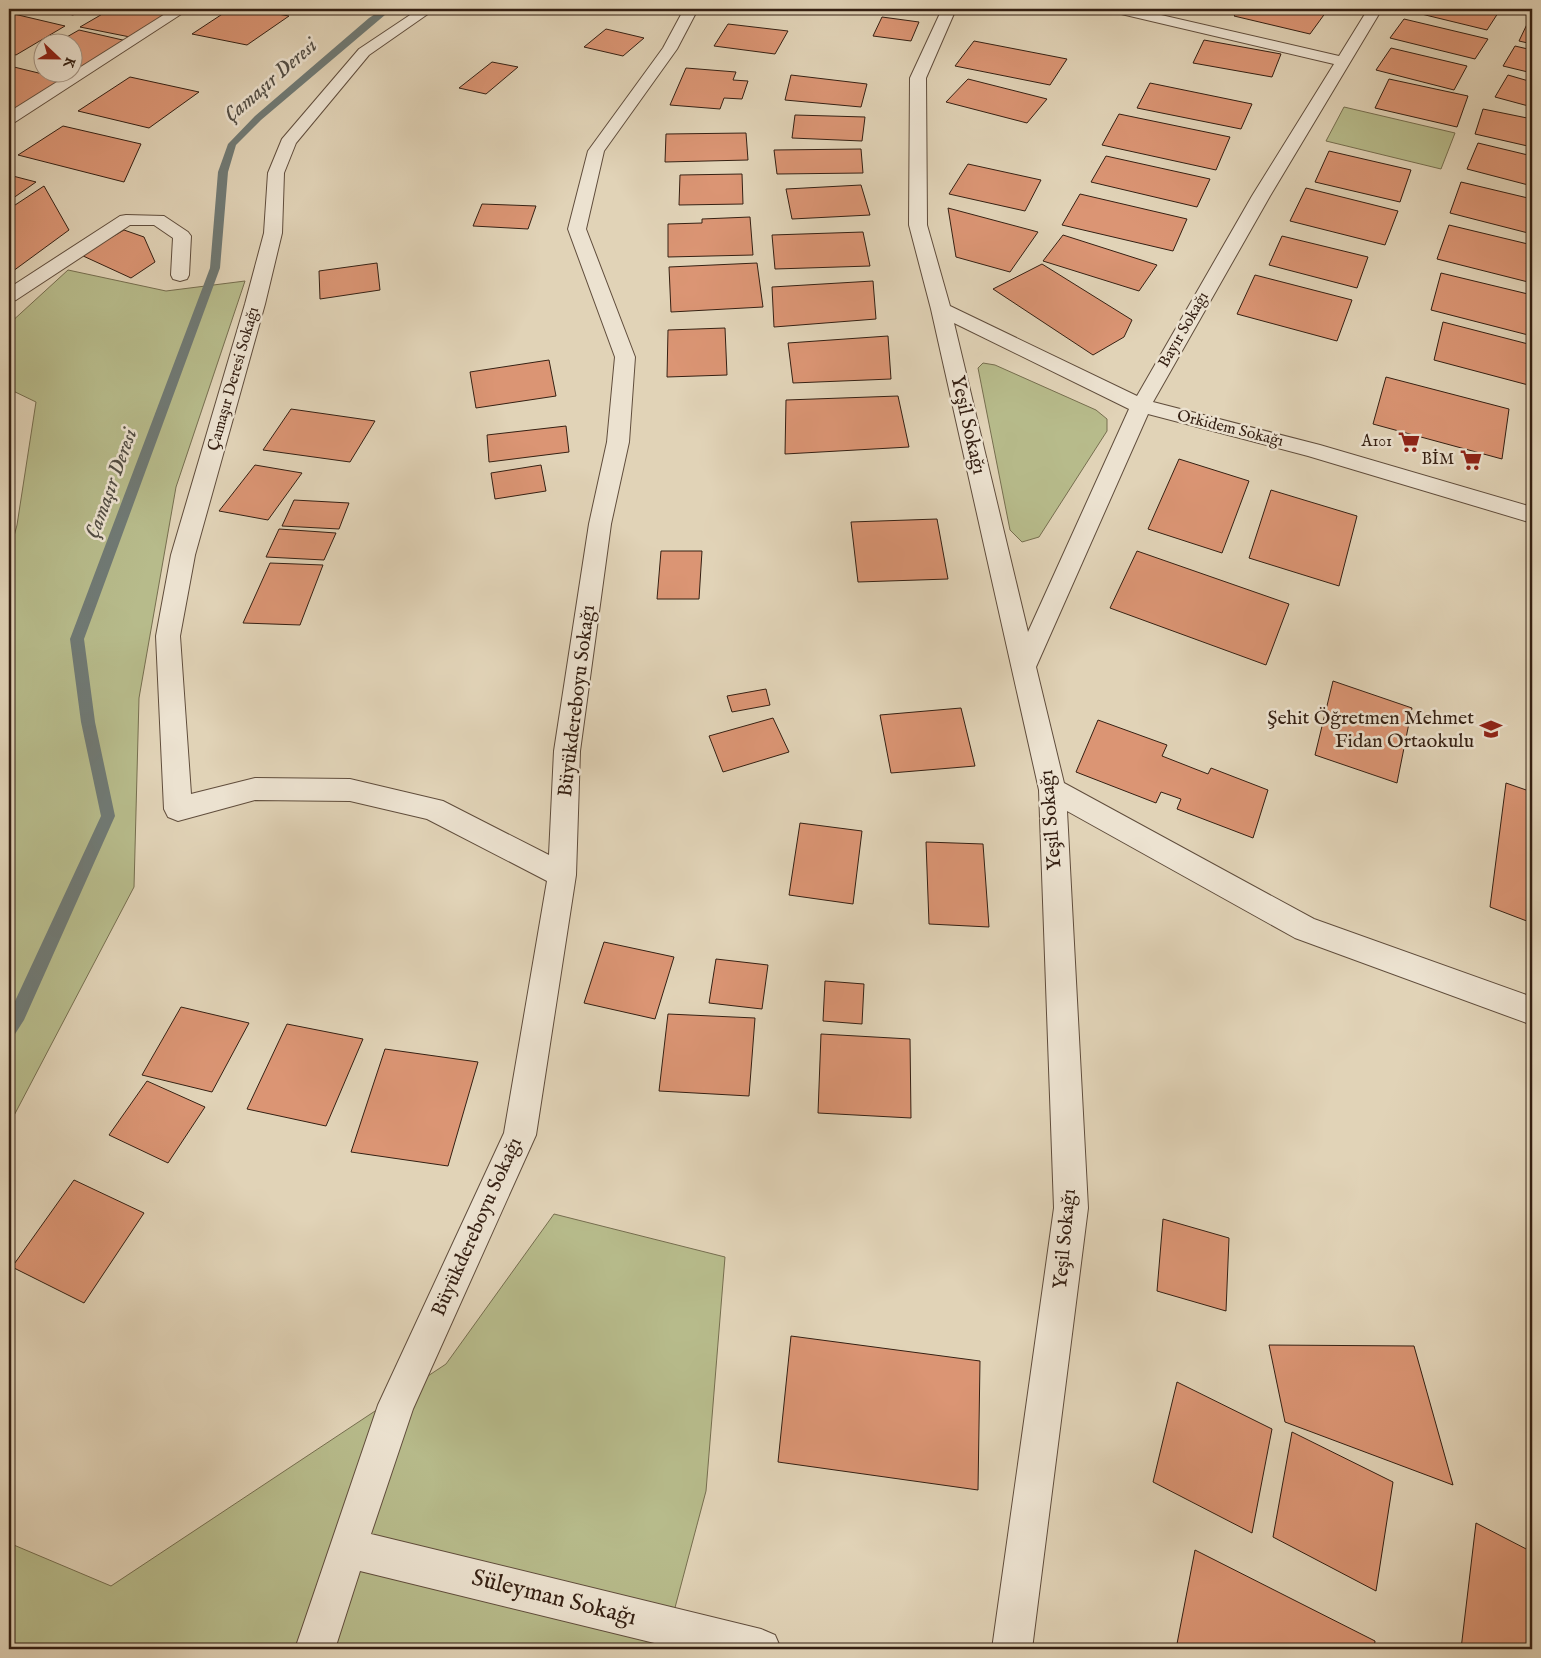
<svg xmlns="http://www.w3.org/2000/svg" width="1541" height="1658" viewBox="0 0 1541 1658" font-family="'IM FELL English',serif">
  <rect width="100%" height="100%" fill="#e1d3b7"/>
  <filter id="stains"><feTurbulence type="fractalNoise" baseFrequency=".004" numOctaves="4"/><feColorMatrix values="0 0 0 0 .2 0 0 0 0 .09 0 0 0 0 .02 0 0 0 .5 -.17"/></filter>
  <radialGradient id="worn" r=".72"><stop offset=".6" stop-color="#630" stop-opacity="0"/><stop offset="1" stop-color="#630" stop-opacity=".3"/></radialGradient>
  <g fill="#b7bb8b" stroke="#766e4f">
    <polygon points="1344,107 1455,133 1441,169 1326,141"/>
    <polygon points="68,270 166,291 245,281 176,487 139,698 134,887 9,1125 9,555 17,525 36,402 9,389 9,324"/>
    <polygon points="983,363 995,365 1096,410 1107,419 1107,431 1039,537 1022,542 1010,530 978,368"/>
    <polygon points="554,1214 725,1257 706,1491 664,1649 9,1649 9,1543 111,1586 446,1364"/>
  </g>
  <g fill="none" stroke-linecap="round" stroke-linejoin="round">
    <polygon fill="#707a75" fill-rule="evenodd" points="383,9 392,9 261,120 236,145 228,172 220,268 84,639 95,722 115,816 24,1020 15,1034 9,1036 9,1014 101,816 81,722 70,639 210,268 218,172 228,144 255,116 369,18"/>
  </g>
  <g fill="#db9574" stroke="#352013">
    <polygon points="47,9 83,9 73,15"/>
    <polygon points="111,9 176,9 130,37 80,27"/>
    <polygon points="230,9 250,9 289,16 247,45 192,34"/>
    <polygon points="1240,9 1311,9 1326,12 1310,34 1234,16"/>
    <polygon points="1410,9 1494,9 1500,10 1487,30 1409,11"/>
    <polygon points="14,14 65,26 16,55 9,53 9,17"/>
    <polygon points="882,17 919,22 911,41 873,36"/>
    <polygon points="1404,19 1488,39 1475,59 1390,38"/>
    <polygon points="1529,20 1532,20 1532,44 1519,41"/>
    <polygon points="728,24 788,31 775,54 714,46"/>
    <polygon points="606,29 644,38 623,56 584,47"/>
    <polygon points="79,30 127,41 80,70 72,68 72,42 58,42"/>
    <polygon points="1204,40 1281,54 1272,77 1193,63"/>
    <polygon points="974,41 1067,59 1050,85 955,66"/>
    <polygon points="1515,46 1532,50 1532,73 1503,66"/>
    <polygon points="1391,48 1467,66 1454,90 1376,70"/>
    <polygon points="492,62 518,67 486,94 459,88"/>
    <polygon points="14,67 63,79 12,111 9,110 9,70"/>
    <polygon points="686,68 736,72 733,80 748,81 742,99 724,98 720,109 670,105"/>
    <polygon points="791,75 867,84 861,107 785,100"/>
    <polygon points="1508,75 1532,82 1532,107 1495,97"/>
    <polygon points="130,77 199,92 149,128 78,111"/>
    <polygon points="968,79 1047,99 1027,123 946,102"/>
    <polygon points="1389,79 1468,96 1457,127 1375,108"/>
    <polygon points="1150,83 1252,104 1241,129 1137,108"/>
    <polygon points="1483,109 1532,119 1532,147 1475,134"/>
    <polygon points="1119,114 1230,137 1216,170 1102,145"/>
    <polygon points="795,115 865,117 862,141 792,138"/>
    <polygon points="63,126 141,144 124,182 18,155"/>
    <polygon points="746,133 748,160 665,162 666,134"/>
    <polygon points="1478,143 1532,156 1532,186 1467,169"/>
    <polygon points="861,149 863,173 777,174 774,150"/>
    <polygon points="1329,151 1411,170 1400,202 1315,182"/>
    <polygon points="1106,156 1210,179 1197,207 1091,182"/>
    <polygon points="968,164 1041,180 1025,211 949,194"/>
    <polygon points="742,174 743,204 679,205 680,175"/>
    <polygon points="9,175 36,182 9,201"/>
    <polygon points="1461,182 1532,199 1532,234 1450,213"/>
    <polygon points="861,185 870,215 792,219 786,189"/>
    <polygon points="44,186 69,230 9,274 9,209"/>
    <polygon points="1306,188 1398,211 1385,245 1290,221"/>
    <polygon points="1080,194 1187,219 1173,251 1062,225"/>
    <polygon points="482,204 536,206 528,229 473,226"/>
    <polygon points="948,208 1038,232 1010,272 956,257"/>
    <polygon points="750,217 753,255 668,257 668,224 702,223 702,219"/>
    <polygon points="1449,225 1532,245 1532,283 1437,259"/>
    <polygon points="124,230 144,237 155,262 131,278 81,255"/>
    <polygon points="863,232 870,266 775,269 772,235"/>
    <polygon points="1063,235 1157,265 1139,291 1043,261"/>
    <polygon points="1282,236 1368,257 1357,288 1269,265"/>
    <polygon points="377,263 380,290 320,299 319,271"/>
    <polygon points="757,263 763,307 671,312 669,267"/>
    <polygon points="1042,264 1132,320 1124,337 1093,355 993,289"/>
    <polygon points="1441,273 1532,295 1532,336 1431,310"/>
    <polygon points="1255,275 1352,300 1337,341 1237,314"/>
    <polygon points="873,281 876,319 774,327 772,287"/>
    <polygon points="1443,322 1532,345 1532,386 1434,360"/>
    <polygon points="725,328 727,375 667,377 668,330"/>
    <polygon points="888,336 891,379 793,383 788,343"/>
    <polygon points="549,360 556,396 476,408 470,372"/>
    <polygon points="1386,377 1509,409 1502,459 1373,424"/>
    <polygon points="898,396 909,447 785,454 786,400"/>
    <polygon points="291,409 375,421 350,462 263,450"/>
    <polygon points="566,426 569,452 489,462 487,435"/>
    <polygon points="1179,459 1249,481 1222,553 1148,529"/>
    <polygon points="255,465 302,473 268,520 219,511"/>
    <polygon points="541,465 546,491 495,499 491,473"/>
    <polygon points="1271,490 1357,516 1339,586 1249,558"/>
    <polygon points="294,500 349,503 339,529 282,526"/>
    <polygon points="937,519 948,579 858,582 851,522"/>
    <polygon points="279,529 336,533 324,560 266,557"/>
    <polygon points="661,551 702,551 699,599 657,599"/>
    <polygon points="1137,551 1289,604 1266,665 1110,608"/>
    <polygon points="270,563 323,565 300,625 243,623"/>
    <polygon points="1333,681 1412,708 1397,783 1315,755"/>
    <polygon points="766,689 770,705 732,712 727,696"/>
    <polygon points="961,708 975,766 891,773 880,715"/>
    <polygon points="773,718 789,752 723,772 709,736"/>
    <polygon points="1098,720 1167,745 1162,756 1208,774 1211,768 1268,790 1253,838 1177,809 1181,799 1161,792 1156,803 1076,772"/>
    <polygon points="1506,783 1532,792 1532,923 1490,907"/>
    <polygon points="800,823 862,831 853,904 789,895"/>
    <polygon points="926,842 983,844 989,927 929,924"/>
    <polygon points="604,942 674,957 655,1019 584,1003"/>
    <polygon points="716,959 768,965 762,1009 709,1003"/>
    <polygon points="825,981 864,984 862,1024 823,1021"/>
    <polygon points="181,1007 249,1023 212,1092 142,1075"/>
    <polygon points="668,1014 755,1018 749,1096 659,1091"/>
    <polygon points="287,1024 363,1039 326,1126 247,1109"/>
    <polygon points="821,1034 910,1039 911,1118 818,1113"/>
    <polygon points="385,1049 478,1062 448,1166 351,1152"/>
    <polygon points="147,1081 205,1107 168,1163 109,1135"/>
    <polygon points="74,1180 144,1213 84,1303 12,1267"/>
    <polygon points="1163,1219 1229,1238 1226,1311 1157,1291"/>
    <polygon points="791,1336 980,1361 978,1490 778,1462"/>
    <polygon points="1269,1345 1414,1346 1453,1485 1285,1422"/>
    <polygon points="1177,1382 1272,1429 1252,1533 1153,1482"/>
    <polygon points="1292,1432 1393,1482 1376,1591 1273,1537"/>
    <polygon points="1476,1523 1532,1552 1532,1649 1461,1649"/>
    <polygon points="1195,1550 1375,1641 1374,1649 1176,1649"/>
  </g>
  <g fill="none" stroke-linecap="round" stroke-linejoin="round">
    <g stroke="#604d3c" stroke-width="2">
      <g id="minor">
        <polygon points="173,9 189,9 15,122 9,124 9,112"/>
        <polygon points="419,9 435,9 369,55 296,143 284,173 282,233 265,304 195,555 180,636 191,794 255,778 350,779 443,801 549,855 554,751 589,524 607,442 615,357 568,229 588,151 663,48 684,9 698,9 677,49 604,151 586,229 635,357 629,442 611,524 580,751 576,875 536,1135 413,1409 371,1534 761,1629 775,1635 781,1649 679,1649 360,1571 335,1649 295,1649 378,1405 504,1133 547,881 427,819 350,801 255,800 178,821 168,817 164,809 156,636 171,555 245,304 264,233 268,173 282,139 359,49"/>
        <path d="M942,9H956L926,78L927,225L950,306L1137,396L1252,196L1334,64L1117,13L1112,12L1110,9H1135L1339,56L1368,9H1382L1270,196L1153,402L1320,445L1532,507V523L1308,456L1148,414L1036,667L1064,783L1314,919L1532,997V1025L1295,938L1067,811L1088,1208L1032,1649H992L1054,1208L1039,790L931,309L909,225L910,78ZM954,323L1129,409L1028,632Z"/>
        <polygon points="126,215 164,216 188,232 191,236 189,275 187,279 180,281 173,279 171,275 173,238 154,225 130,225 16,300 9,302 9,288 120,216"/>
      </g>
    </g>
    <use href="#minor" fill="#ece2d0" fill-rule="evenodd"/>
  </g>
  <defs>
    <g id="supermarket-bare" transform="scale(1.725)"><path d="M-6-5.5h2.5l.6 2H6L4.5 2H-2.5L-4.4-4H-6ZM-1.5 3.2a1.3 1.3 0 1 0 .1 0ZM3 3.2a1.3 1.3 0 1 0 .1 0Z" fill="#8f2418" stroke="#ece2d0" stroke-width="2.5" paint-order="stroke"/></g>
    <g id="school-bare" transform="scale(1.725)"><path d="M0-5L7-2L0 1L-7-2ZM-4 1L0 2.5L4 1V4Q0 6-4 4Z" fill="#8f2418" stroke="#ece2d0" stroke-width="2.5" paint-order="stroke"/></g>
  </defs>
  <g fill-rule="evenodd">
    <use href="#supermarket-bare" x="1409" y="442"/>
    <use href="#supermarket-bare" x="1471" y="460"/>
    <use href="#school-bare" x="1491" y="729"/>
  </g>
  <g text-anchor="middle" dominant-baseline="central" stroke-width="5" stroke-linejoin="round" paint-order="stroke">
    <g font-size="16" fill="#352013" stroke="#ece2d0">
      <text transform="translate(1184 330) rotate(-60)">Bayır Sokağı</text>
      <text transform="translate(234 379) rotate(-74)">Çamaşır Deresi Sokağı</text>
      <text transform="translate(1230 429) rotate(14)">Orkidem Sokağı</text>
    </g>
    <g font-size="16" fill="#352013" stroke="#ece2d0" text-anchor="end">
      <text x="1392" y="442">A101</text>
      <text x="1454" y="460">BİM</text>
    </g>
    <g font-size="20" fill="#352013" stroke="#ece2d0">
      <text transform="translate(968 425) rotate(77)">Yeşil Sokağı</text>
      <text transform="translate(577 701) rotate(-83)">Büyükdereboyu Sokağı</text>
      <text transform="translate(1051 820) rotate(-95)">Yeşil Sokağı</text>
      <text transform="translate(477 1227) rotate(-66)">Büyükdereboyu Sokağı</text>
      <text transform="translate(1065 1239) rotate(-85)">Yeşil Sokağı</text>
    </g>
    <g font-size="20" fill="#352013" stroke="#ece2d0" text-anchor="end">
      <text x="1474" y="718">Şehit Öğretmen Mehmet<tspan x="1474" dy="23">Fidan Ortaokulu</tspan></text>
    </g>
    <g font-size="21" font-style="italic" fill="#524d44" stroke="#ece2d0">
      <text transform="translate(271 81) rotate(-41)">Çamaşır Deresi</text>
      <text transform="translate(112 484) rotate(-70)">Çamaşır Deresi</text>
    </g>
    <g font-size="24" fill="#352013" stroke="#ece2d0">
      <text transform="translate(554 1598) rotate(14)">Süleyman Sokağı</text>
    </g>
  </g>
  <rect width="1541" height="1658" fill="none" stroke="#e1d3b7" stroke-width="30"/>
  <rect x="10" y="10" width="1521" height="1638" fill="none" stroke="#352013" stroke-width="2.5"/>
  <rect x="15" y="15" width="1511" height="1628" fill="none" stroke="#352013"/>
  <g transform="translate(58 58) rotate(112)"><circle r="24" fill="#ece2d0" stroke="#a39484"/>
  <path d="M0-4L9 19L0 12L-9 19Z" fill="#8f2418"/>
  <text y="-8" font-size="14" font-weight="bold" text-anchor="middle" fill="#352013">K</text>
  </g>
  <rect width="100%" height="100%" filter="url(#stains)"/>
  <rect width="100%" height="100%" fill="url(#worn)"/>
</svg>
